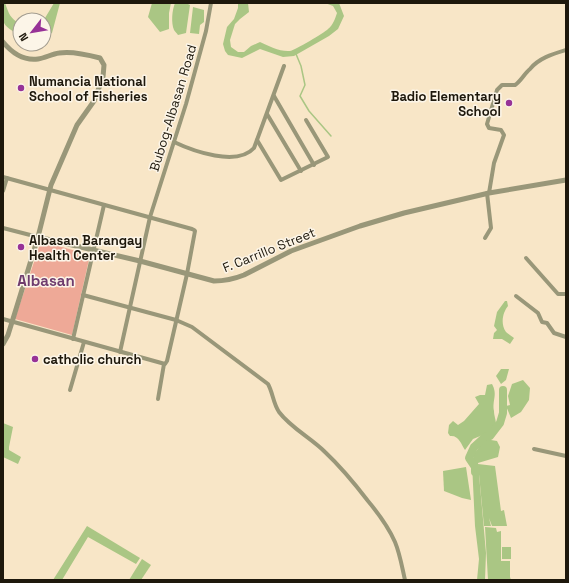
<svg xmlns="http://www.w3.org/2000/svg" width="569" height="583" viewBox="0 0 569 583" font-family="'Space Grotesk',sans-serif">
  <rect width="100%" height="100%" fill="#f8e6c7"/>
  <polygon fill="#eea997" points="41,241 90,255 72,335 15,319"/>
  <g fill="#aac684">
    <path d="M3,3H5C9,14 10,18 20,24V35C14,32 4,27 3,20C2,15 3,8 3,3Z"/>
    <polygon points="54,3 60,3 52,33 44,35 44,20 43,20 45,18"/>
    <polygon points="152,3 171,3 169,13 169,29 160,32 148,17"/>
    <path d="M175,3H186L190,5L186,33L178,35C177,33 175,32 174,30C171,23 172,10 175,3Z"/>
    <path d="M238,3H248L249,12L240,19L235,24L230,40L231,47L238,52H244L251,46L260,42C269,46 280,52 290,51C295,50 324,33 328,29C333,25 335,19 337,13L333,6L325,3H339L344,16L338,29L329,36L294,56L283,57L260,49L242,58L228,55L225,51L223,44L227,27L234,19L238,8Z"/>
    <polygon points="193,7 204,10 204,22 200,25 199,34 190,33"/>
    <path d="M505,301H507L508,306C503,312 500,324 506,332C508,334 512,336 514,338L510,344L502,339H493L494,333L497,330L494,326L497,312Z"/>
    <polygon points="501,369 509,369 506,380 501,384 496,376"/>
    <polygon points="523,380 530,388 529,400 521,412 511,418 506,406 510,405 508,396 512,384"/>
    <path d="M492,384C498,395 492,400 494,411C494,416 496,419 496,425L490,432L473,439L465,450C461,444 459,435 450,436L448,433L449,425L453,421L458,425L464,421L479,404L475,397L480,395H485L487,385Z"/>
    <polygon points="3,423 13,427 9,447 9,450 21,457 18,464 3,457"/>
    <polygon points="485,439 497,441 500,447 498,457 478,463 486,553 485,580 477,580 479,559 475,526 472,463 474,454"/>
    <polygon points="478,464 495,466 501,511 504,510 507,526 492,526 489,518 491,526 484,526"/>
    <polygon points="466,467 471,500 462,498 444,491 443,471"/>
    <polygon points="87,526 140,558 136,564 88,537 62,580 53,580"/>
    <polygon points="485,527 496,528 497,532 501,531 501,561 510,561 510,577 511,580 488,580"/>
    <rect x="502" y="547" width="9" height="12"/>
    <polygon points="142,559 151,565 141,580 129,580"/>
  </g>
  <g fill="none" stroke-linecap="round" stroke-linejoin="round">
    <polyline stroke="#aac684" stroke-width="1.5" points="296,54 301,66 305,85 300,96 309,111 331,136"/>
    <polyline stroke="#aac684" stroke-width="8" points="475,472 475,467 469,458 474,447 485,437 490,436 500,423 503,413 503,390"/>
    <g stroke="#999779" stroke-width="4">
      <polyline points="274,96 314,165"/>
      <polyline points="267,114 301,171"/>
      <polyline points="257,140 281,180 328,157 306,120"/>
      <path d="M174,142C193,151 237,167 254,148L284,66"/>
      <polyline points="3,177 192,229 194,230 195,231 187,274 167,361 165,364 3,319"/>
      <polyline points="3,191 7,178"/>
      <path d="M489,193L494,163L504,135L501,130L489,128L487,124L497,90L502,85H515C521,81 524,74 530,69C539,58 553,54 566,50"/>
      <polyline points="3,228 38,237"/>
      <polyline points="485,238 491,228 487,193"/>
      <polyline points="526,258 558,294 566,294"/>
      <path d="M83,295L176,320L192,327L268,384C273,393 273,403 279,412C291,428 311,438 325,452C341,467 355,484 368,501C378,513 388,526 395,542C400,554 402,567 405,580"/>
      <polyline points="516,296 538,313 542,322 547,323 554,333 566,337"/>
      <polyline points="73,339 104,205"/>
      <polyline points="120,352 150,217 186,104 206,31 211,3"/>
      <polyline points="70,390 84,342"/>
      <polyline points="158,399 164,364"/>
      <polyline points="534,449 566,456"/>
    </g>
    <g stroke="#999779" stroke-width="5">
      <path d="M3,42C12,53 23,61 38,59C45,58 52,54 59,53C70,51 89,55 100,58L104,65L103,77L94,101L77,125L51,185L38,237L25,280L8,335L3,344"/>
      <path d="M38,237L140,261L214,281C225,281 234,279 244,275L291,251L360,226L404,213L489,193L566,180"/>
    </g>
  </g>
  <g fill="#973297" stroke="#fcf5e8" stroke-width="1.5">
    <circle cx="21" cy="88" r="4"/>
    <circle cx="509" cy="103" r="4"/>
    <circle cx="21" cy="247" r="4"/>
    <circle cx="35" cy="359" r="4"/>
  </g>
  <g text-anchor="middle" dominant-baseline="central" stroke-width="3" stroke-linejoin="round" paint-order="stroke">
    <g font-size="13" font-weight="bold" fill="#1e180c" stroke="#fcf5e8" text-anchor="start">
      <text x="29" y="81">Numancia National<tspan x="29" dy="15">School of Fisheries</tspan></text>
      <text x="501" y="96" text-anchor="end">Badio Elementary<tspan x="501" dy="15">School</tspan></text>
      <text x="29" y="240">Albasan Barangay<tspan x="29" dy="15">Health Center</tspan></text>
      <text x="43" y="359">catholic church</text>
    </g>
    <g font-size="13" fill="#1e180c" stroke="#fcf5e8">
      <text transform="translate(173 108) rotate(-73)">Bubog-Albasan Road</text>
      <text transform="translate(269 250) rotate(-22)">F. Carrillo Street</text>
    </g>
    <g font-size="15" font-weight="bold" fill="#6f3c6e" stroke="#fcf5e8">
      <text x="46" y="280">Albasan</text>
    </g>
  </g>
  <rect width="569" height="583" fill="none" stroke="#1e180c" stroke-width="8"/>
  <g transform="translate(32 32) rotate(239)"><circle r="19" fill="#fcf5e8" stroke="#a39d90"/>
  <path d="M0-3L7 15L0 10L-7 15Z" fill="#973297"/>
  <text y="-6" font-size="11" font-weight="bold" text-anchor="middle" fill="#1e180c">N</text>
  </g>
</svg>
